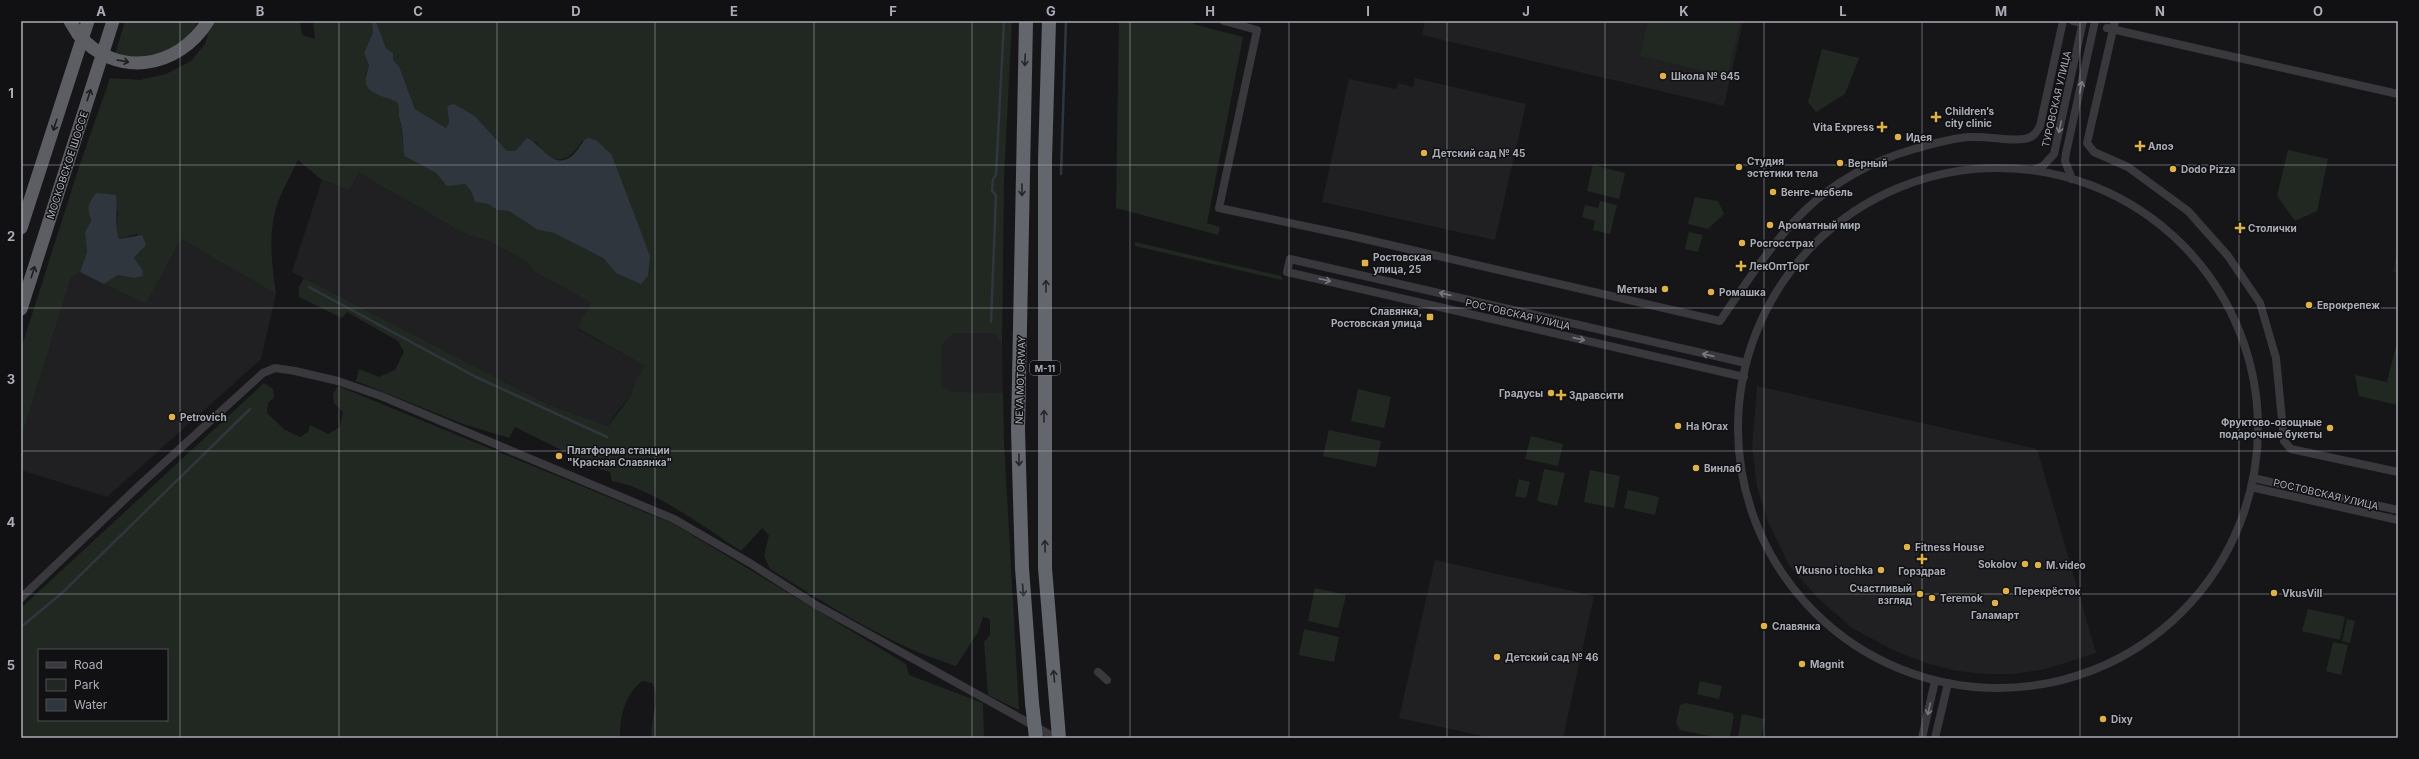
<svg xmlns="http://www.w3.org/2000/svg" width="2419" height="759" viewBox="0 0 2419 759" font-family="Inter,sans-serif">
  <rect width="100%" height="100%" fill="#161618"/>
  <g fill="#202022">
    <polygon points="1425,21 1743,21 1724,106 1422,35"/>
    <polygon points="1415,78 1526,104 1495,240 1322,202 1349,79 1396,89 1398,83 1413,87"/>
    <polygon points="359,173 467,235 491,242 528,263 535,272 591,303 577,329 645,366 634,383 631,396 618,411 608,426 547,404 292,272 322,180 349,190"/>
    <polygon points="181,239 276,294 261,359 107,497 21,470 21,439 71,278 80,272 146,304"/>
    <polygon points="2398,246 2398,273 2393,272"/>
    <polygon points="993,332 1002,345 1003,411 896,385 901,333"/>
    <polygon points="1757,386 2037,449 2096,653 2046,669 2014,674 1987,674 1957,671 1926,663 1893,650 1852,628 1817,597 1790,567 1768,522 1757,487 1752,447"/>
    <polygon points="1435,560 1594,596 1563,738 1492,738 1399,718"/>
  </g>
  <g fill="#212822" fill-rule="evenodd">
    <path d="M125,21H198C188,43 159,57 136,58C129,58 122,56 115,55Z"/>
    <path d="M212,21H300L302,35L315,39L313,21H372L374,33L364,53L369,66L365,76L390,99L397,101C400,108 398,111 399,117C402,130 403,142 404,156L436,173L447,185L465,184L471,191L475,202L488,204L497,210L509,211L538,230L554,233L569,240L603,258L616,273L633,212L612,155L582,141C567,165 553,166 536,142L521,144L515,151H507L475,116L454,104L447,107L449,122L446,128L415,109L399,66L393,60V53L386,48L376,21H1012L1004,178L1002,345L994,333H953L942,344L941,386L952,392L1003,393L1004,442L1019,710L988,695L984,642L990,635V619L983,617L978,632L956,666C889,645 830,606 770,569L764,556L769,535L762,528L741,551C707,529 651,487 612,481L610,472L600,469L515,427L509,438L463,424L356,381L359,369L379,377L395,370L404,352L398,341L347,312L342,318L299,297V287L304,278L547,404L608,426L631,396L634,383L645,366L577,328L591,303L535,272L528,263L491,242L467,235L359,173L349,190L322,180L298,160C291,175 281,192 276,208C268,236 272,266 276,294L181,239L146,304L104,284L118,275L133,278L142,269L134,258L142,250L137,234L119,239L116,231L118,211L89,215L91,221L85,232L87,252L80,272L71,278L21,439V349L79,167L110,78L140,80L166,74L191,61L205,44Z"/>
    <polygon points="1119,21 1193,21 1193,24 1243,37 1207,223 1220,227 1218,235 1116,208"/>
    <polygon points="1648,21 1740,21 1727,76 1640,56"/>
    <polygon points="1822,49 1859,58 1845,94 1816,112 1808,102"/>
    <polygon points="2288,150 2328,159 2317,211 2295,221 2277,196"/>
    <polygon points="1593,165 1625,173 1619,199 1587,191"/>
    <polygon points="1695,197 1718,201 1724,214 1708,229 1688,224"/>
    <polygon points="1600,201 1617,205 1610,234 1593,230 1595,221 1582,217 1585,205 1598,208"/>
    <polygon points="1689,232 1703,235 1698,252 1685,249"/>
    <polygon points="1135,242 1281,276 1282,278 1282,280 1135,246"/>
    <polygon points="2396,346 2398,347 2398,405 2359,396 2355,375 2387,382"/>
    <path d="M264,383L273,389L274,397L268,403L267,413L285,430L300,437L308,432L310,425L328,434L340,427L343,412L334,403L333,394L338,386L674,524L906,664L909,675L983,703L984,738H651C652,734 651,729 652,725C654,710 660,697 652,683L642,681C624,696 620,716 620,738H21V608ZM39,650H167V720H39Z"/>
    <polygon points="1358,389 1391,397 1384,428 1351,421"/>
    <polygon points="1329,430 1381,441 1376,467 1323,456"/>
    <polygon points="1531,436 1563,444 1558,466 1525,459"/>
    <polygon points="1544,469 1565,473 1557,506 1537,501"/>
    <polygon points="1590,470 1620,476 1614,508 1584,502"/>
    <polygon points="1519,479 1530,482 1526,498 1515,496"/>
    <polygon points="1628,490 1659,497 1655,515 1624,508"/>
    <polygon points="1315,588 1346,595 1338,628 1308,621"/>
    <polygon points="2308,609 2345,617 2340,640 2302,631"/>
    <polygon points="2347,619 2355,621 2350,643 2342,641"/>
    <polygon points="1304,629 1339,637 1334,662 1299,655"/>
    <polygon points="2333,642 2348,645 2341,675 2326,671"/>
    <polygon points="1700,681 1722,686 1719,699 1697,694"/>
    <polygon points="1686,703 1732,713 1734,716 1730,736 1720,738 1680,730 1676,723 1680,705"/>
    <polygon points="1742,714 1765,719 1761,738 1738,737"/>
  </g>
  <g fill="#30363d">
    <path d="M372,21H376L386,48L393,53V60L399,66L415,109L446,128L449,122L447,106L454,104L475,116L507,151H515L527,138C541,144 552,168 569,158C578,153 580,142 588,138L596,140L612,155L650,256L648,276L641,284L616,273L603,258L554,233L538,230L509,211L497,210L488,204L475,202L471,191L465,184L447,186L436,173L404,156C403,142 403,130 399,117C398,111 400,108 397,102C377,93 358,94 369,66L364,53L373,33Z"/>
    <path d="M96,193L116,195C118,210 114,226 119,239L142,235L146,245L134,258L142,269L143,276L133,278L118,275L104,284L80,272L87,252L85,232L91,221C87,206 87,206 96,193Z"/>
  </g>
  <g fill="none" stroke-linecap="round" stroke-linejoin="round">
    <g stroke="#30363d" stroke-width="2.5">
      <polyline points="1061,174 1066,21"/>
      <polyline points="309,287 476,377 607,437"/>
      <polyline points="991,322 996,195 992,191 993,179 996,175 1004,21"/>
      <polyline points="21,627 62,593 250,409"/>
    </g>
    <g stroke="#38383d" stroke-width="8">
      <path d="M1224,21L1257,30L1219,208L1347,235L1720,321C1776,239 1813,178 1914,149C1932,144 1951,138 1970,137C1988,136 2007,141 2024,139C2033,138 2036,133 2040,126L2063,21"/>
      <polyline points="2073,21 2078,22"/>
      <polyline points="2115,21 2087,143 2094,152 2128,167 2188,211 2228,256 2260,303 2276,358 2284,441 2291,449 2398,472"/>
      <polyline points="2107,28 2398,94"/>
      <circle cx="1998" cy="428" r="260"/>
      <polyline points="2033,170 2043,166 2054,154 2083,21"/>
      <polyline points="2072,179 2065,161 2066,153 2095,21"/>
      <polyline points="1744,377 1287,272 1290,259 1746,363"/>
      <polyline points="2253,478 2398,510"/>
      <polyline points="2251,487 2398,520"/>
      <polyline points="21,598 142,483 263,373 275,368 295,371 338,381 381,396 674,519 750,563 816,605 1056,738"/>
      <polyline points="1098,672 1107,680"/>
      <polyline points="1922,738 1935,681"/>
      <polyline points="1935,738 1948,683"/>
    </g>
    <g stroke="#5c5e64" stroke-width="13">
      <polyline points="70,21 78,34"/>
      <polyline points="21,228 88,21"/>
      <polyline points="21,309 113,21"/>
    </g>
    <g stroke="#64666d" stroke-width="14">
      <polyline points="1026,21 1018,430 1022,568 1032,703"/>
      <polyline points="1049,21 1045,160 1045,568 1059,738"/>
    </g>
    <path stroke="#5c5e64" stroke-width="13" d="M78,34C116,79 178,69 208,21"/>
    <polyline stroke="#64666d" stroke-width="14" points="1032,703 1036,738"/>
  </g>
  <defs><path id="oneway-shaft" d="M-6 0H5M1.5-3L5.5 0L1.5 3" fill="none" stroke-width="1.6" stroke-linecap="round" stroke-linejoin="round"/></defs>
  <g stroke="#26262a">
    <use href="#oneway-shaft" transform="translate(1025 60) rotate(92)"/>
    <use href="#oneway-shaft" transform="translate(1022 190) rotate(90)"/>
    <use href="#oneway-shaft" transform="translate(1046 286) rotate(-90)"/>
    <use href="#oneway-shaft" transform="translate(1044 416) rotate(-89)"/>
    <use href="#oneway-shaft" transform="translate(1019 460) rotate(89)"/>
    <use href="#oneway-shaft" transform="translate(1045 546) rotate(-91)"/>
    <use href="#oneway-shaft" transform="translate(1023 590) rotate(85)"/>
    <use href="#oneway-shaft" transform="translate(1054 676) rotate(-95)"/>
  </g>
  <g stroke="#1c1d1f">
    <use href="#oneway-shaft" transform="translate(123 61) rotate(10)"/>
    <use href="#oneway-shaft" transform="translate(89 95) rotate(-72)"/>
    <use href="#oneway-shaft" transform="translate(55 125) rotate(108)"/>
    <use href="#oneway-shaft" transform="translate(33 272) rotate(-72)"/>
  </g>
  <g stroke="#777880">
    <use href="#oneway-shaft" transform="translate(2081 87) rotate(-78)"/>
    <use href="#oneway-shaft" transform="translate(2060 127) rotate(102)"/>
    <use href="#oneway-shaft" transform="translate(1325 280) rotate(13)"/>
    <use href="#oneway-shaft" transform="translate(1445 294) rotate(-167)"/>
    <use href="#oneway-shaft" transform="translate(1579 339) rotate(13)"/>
    <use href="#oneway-shaft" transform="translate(1708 355) rotate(-167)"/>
    <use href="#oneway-shaft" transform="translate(1929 709) rotate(103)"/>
  </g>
  <path fill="none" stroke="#aaadb7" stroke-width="1" stroke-opacity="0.55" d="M180,21V738M339,21V738M497,21V738M655,21V738M814,21V738M972,21V738M1130,21V738M1289,21V738M1447,21V738M1605,21V738M1764,21V738M1922,21V738M2080,21V738M2239,21V738M21,165H2398M21,308H2398M21,451H2398M21,594H2398"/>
  <g fill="#dfb248" stroke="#111113" stroke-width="1.5">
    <circle cx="1663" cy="76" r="4"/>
    <path d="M1934 111h4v4h4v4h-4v4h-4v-4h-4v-4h4z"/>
    <path d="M1880 121h4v4h4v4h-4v4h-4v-4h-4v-4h4z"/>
    <circle cx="1898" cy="137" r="4"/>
    <path d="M2138 140h4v4h4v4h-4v4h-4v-4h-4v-4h4z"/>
    <circle cx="1424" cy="153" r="4"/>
    <circle cx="1840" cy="163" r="4"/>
    <circle cx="1739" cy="167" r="4"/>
    <circle cx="2173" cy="169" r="4"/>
    <circle cx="1773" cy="192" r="4"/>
    <circle cx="1770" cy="225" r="4"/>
    <path d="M2238 222h4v4h4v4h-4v4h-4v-4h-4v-4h4z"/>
    <circle cx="1742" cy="243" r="4"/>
    <rect x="1361" y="259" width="8" height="8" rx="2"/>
    <path d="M1739 260h4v4h4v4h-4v4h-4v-4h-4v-4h4z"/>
    <circle cx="1665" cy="289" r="4"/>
    <circle cx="1711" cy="292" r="4"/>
    <circle cx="2309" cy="305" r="4"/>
    <rect x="1426" y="313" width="8" height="8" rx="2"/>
    <circle cx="1551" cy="393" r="4"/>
    <path d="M1559 389h4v4h4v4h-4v4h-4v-4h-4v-4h4z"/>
    <circle cx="172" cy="417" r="4"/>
    <circle cx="1678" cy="426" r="4"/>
    <circle cx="2330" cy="428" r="4"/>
    <circle cx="559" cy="456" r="4"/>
    <circle cx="1696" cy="468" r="4"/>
    <circle cx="1907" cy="547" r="4"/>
    <path d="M1920 553h4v4h4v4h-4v4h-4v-4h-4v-4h4z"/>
    <circle cx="2025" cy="564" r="4"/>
    <circle cx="2038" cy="565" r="4"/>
    <circle cx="1881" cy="570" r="4"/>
    <circle cx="2006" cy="591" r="4"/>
    <circle cx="2274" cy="593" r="4"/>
    <circle cx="1920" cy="594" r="4"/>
    <circle cx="1932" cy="598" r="4"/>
    <circle cx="1995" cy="603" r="4"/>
    <circle cx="1764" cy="626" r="4"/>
    <circle cx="1497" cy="657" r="4"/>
    <circle cx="1802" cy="664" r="4"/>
    <circle cx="2103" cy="719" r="4"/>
  </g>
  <g text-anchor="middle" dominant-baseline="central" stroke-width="3" stroke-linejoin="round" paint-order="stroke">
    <rect fill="#111113" stroke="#7c7e86" stroke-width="1" x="1030" y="361" width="30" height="14" rx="3"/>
    <g font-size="9" font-weight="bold" fill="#aaadb7">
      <text x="1045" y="368">М-11</text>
    </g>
    <g font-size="10" font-weight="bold" fill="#aaadb7" stroke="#111113" text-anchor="start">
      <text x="1671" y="76">Школа № 645</text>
      <text x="1945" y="111">Children’s<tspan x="1945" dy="12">city clinic</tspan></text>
      <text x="1874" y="127" text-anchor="end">Vita Express</text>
      <text x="1906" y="137">Идея</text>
      <text x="2148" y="146">Алоэ</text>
      <text x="1432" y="153">Детский сад № 45</text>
      <text x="1747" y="161">Студия<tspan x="1747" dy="12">эстетики тела</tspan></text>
      <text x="1848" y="163">Верный</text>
      <text x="2181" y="169">Dodo Pizza</text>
      <text x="1781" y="192">Венге-мебель</text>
      <text x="1778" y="225">Ароматный мир</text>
      <text x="2248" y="228">Столички</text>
      <text x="1750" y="243">Росгосстрах</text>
      <text x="1373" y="257">Ростовская<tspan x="1373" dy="12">улица, 25</tspan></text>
      <text x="1749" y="266">ЛекОптТорг</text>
      <text x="1657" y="289" text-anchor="end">Метизы</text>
      <text x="1719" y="292">Ромашка</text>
      <text x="2317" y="305">Еврокрепеж</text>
      <text x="1422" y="311" text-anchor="end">Славянка,<tspan x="1422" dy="12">Ростовская улица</tspan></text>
      <text x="1543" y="393" text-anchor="end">Градусы</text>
      <text x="1569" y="395">Здравсити</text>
      <text x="180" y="417">Petrovich</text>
      <text x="2322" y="422" text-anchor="end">Фруктово-овощные<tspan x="2322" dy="12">подарочные букеты</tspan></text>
      <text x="1686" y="426">На Югах</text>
      <text x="567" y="450">Платформа станции<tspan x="567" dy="12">"Красная Славянка"</tspan></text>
      <text x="1704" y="468">Винлаб</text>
      <text x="1915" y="547">Fitness House</text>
      <text x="2017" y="564" text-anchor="end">Sokolov</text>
      <text x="2046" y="565">M.video</text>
      <text x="1873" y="570" text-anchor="end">Vkusno i tochka</text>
      <text x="1922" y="571" text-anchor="middle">Горздрав</text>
      <text x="1912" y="588" text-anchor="end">Счастливый<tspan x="1912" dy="12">взгляд</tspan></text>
      <text x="2014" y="591">Перекрёсток</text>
      <text x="2282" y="593">VkusVill</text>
      <text x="1940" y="598">Teremok</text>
      <text x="1995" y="615" text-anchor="middle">Галамарт</text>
      <text x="1772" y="626">Славянка</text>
      <text x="1505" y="657">Детский сад № 46</text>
      <text x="1810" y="664">Magnit</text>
      <text x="2111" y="719">Dixy</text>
    </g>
    <g font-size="10" fill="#aaadb7" stroke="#111113">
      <text transform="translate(2056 99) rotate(-77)">ТУРОВСКАЯ УЛИЦА</text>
      <text transform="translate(67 165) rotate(-72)">МОСКОВСКОЕ ШОССЕ</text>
      <text transform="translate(1518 314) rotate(13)">РОСТОВСКАЯ УЛИЦА</text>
      <text transform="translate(1020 380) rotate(-88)">NEVA MOTORWAY</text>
      <text transform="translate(2326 494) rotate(13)">РОСТОВСКАЯ УЛИЦА</text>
    </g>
  </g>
  <rect width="2419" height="759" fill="none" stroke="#111113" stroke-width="44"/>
  <rect x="38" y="649" width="130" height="72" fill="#111113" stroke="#4e4f55"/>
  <rect x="46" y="662" width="20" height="6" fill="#38383d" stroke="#4e4f55"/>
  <text x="74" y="669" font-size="12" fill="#aaadb7">Road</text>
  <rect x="46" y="679" width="20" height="12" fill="#212822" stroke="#4e4f55"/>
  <text x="74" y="689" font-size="12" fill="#aaadb7">Park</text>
  <rect x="46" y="699" width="20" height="12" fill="#30363d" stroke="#4e4f55"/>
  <text x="74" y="709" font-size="12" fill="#aaadb7">Water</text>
  <rect x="22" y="22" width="2375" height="715" fill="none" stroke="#aaadb7" stroke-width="1.5"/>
  <g font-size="13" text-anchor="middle" font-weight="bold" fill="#aaadb7">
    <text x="101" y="16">A</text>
    <text x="260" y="16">B</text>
    <text x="418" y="16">C</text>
    <text x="576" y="16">D</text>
    <text x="734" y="16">E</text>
    <text x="893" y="16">F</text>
    <text x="1051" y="16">G</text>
    <text x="1210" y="16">H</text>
    <text x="1368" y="16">I</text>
    <text x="1526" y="16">J</text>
    <text x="1684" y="16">K</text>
    <text x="1843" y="16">L</text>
    <text x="2001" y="16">M</text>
    <text x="2160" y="16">N</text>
    <text x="2318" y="16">O</text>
    <text x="11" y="98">1</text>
    <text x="11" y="241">2</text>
    <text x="11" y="384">3</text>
    <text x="11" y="527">4</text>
    <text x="11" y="670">5</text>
  </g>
</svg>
